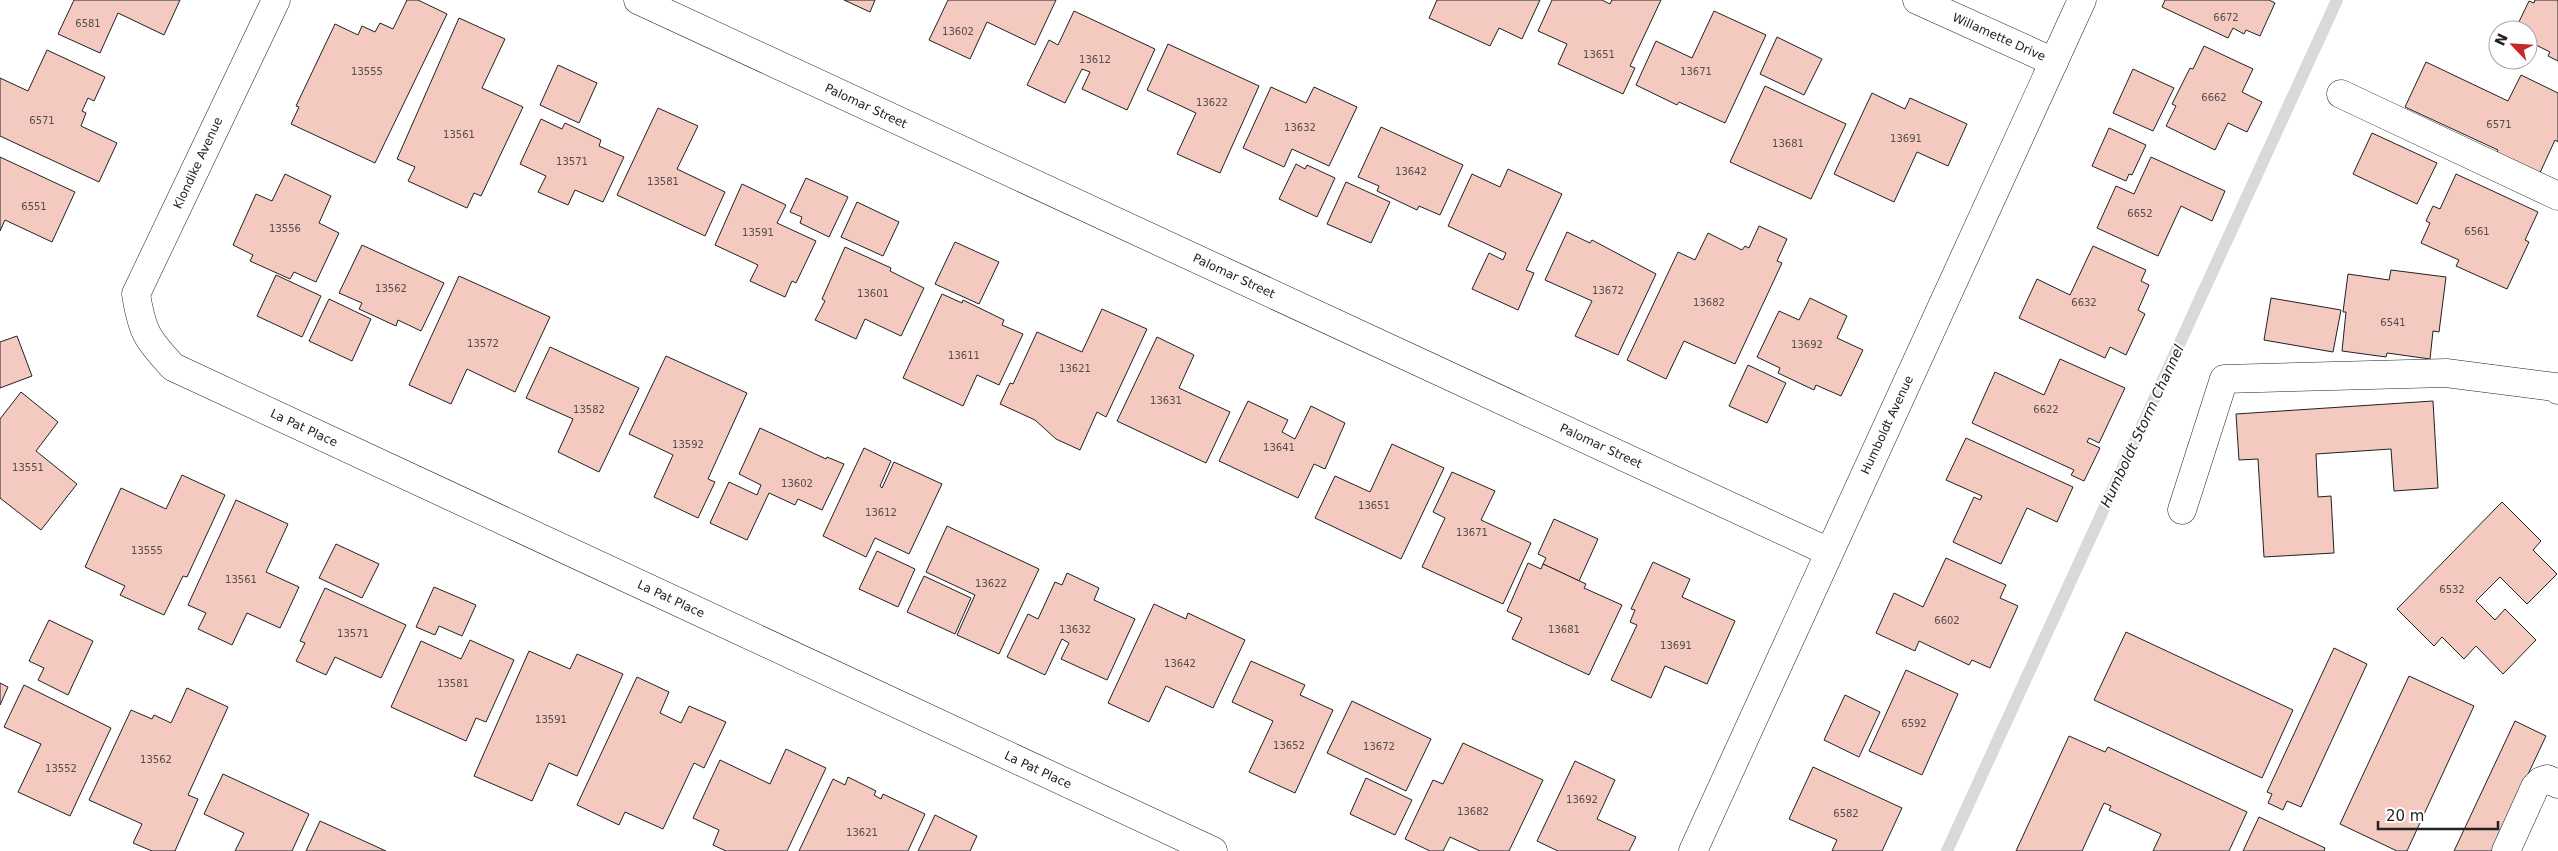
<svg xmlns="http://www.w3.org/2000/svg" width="2558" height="851" viewBox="0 0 2558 851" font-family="'DejaVu Sans',sans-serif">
  <rect width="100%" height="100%" fill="#fff"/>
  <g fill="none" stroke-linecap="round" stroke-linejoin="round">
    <polyline stroke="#d9d9d9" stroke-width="12" points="1947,851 2337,0"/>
  </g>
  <g fill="#f3c9c0" stroke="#222">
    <polygon points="74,0 180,0 164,35 118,13 100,53 58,34"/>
    <polygon points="407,0 418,0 447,14 375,163 291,124 299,107 296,106 335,24 358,35 362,26 375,32 380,23 393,29"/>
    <polygon points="844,0 875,0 870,12"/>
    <polygon points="948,0 1056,0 1035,45 987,22 970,59 929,40"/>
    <polygon points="1437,0 1540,0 1522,39 1499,28 1490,46 1429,18"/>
    <polygon points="1552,0 1602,0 1610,4 1612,0 1661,0 1630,66 1635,68 1623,94 1558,64 1567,44 1538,31"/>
    <polygon points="2165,0 2269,0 2275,3 2260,36 2246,30 2244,34 2233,28 2228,38 2162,7"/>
    <polygon points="2535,0 2558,0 2558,61 2548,56 2550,52 2528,41 2528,30 2515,30 2529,1 2534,3"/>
    <polygon points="1074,11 1155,49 1127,110 1082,89 1090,72 1082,69 1065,103 1027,85 1049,40 1058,45"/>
    <polygon points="1714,11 1766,35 1725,123 1679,102 1677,105 1636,85 1656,41 1692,58"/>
    <polygon points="459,18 505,39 482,88 523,107 481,196 474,193 467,208 408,181 415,167 397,159"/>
    <polygon points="1777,37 1822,59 1804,95 1760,74"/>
    <polygon points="1168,44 1259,86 1220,173 1177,154 1196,113 1147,90"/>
    <polygon points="2204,46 2253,69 2242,92 2262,102 2247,132 2228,123 2215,150 2166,126 2176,106 2172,104 2190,68 2193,69"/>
    <polygon points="47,50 105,77 94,101 88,98 82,111 86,113 81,126 117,143 99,182 0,136 0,78 28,91"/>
    <polygon points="2426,62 2508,101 2521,75 2558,93 2558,142 2555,140 2539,175 2495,155 2498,150 2405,107"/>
    <polygon points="558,65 597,83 579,123 540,105"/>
    <polygon points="2133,69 2174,88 2153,131 2113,113"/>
    <polygon points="1765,86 1846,124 1811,199 1730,162"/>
    <polygon points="1271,87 1306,103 1314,87 1357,107 1329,166 1292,149 1284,167 1243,148"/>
    <polygon points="1872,93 1905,109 1910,98 1967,124 1948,166 1917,152 1894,202 1834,174"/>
    <polygon points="658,108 698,126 677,169 725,192 705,236 617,195"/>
    <polygon points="541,119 562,129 565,123 601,140 599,146 624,157 603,202 575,190 568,205 538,192 546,176 520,164"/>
    <polygon points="1381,127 1463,165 1440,215 1419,206 1417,210 1377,191 1379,186 1358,177"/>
    <polygon points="2109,128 2146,145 2132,175 2129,174 2126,181 2092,166"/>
    <polygon points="2372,133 2437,163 2417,204 2353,174"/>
    <polygon points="0,157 75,192 52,242 5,220 0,231"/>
    <polygon points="2151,157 2225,191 2212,221 2181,206 2158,256 2097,228 2116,186 2134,194"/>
    <polygon points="1296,164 1305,169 1307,165 1335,178 1317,217 1279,199"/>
    <polygon points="1508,169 1562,194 1526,270 1534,273 1518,310 1472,289 1489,253 1503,260 1506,253 1448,226 1472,174 1500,187"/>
    <polygon points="285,174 331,196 319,223 339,233 316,282 294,272 290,279 250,261 253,255 233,245 256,194 272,201"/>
    <polygon points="2456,174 2538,212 2525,240 2529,242 2507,289 2456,266 2459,260 2421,243 2430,223 2426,221 2433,206 2440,209"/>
    <polygon points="806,178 848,197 829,237 800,223 802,217 790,212"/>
    <polygon points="1346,182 1390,202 1371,243 1327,224"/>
    <polygon points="742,184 786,205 777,223 816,241 796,283 792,281 785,297 750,281 758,265 715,245"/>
    <polygon points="857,202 899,222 883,256 841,237"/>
    <polygon points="1759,226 1787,239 1777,261 1782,263 1735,364 1684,341 1666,379 1627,360 1678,252 1695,260 1708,233 1742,250 1745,246 1749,248"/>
    <polygon points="1567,232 1590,243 1592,240 1656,274 1618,355 1575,336 1592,301 1545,280"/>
    <polygon points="955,242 999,262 979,304 935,284"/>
    <polygon points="362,245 444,283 421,331 398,320 396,326 359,309 362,303 339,293"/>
    <polygon points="2093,246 2146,270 2141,281 2149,285 2138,310 2145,314 2126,355 2110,347 2105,358 2019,318 2037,279 2070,295"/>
    <polygon points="845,247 891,268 890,271 924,288 901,336 865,319 856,339 815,320 825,301 822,299"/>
    <polygon points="2391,270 2446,277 2439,332 2433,331 2430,359 2387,353 2386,357 2342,351 2346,312 2343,312 2348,274 2389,280"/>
    <polygon points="276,275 321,296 302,337 257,316"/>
    <polygon points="459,276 550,317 515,392 467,369 451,404 409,385"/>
    <polygon points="942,294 962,303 963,300 1004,320 1002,325 1023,334 999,385 977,375 963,406 903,378"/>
    <polygon points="1810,298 1847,316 1837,338 1863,350 1841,396 1816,385 1814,390 1778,373 1780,368 1757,357 1779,311 1799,320"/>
    <polygon points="2271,298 2341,310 2333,352 2264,340"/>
    <polygon points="329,299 371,319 352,361 309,341"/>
    <polygon points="1102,309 1147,329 1106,417 1097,412 1080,450 1056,439 1035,420 1000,404 1010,383 1013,384 1037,332 1082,352"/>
    <polygon points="17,336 32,376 0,388 0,342"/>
    <polygon points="1157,337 1194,355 1179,388 1230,412 1206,463 1117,421"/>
    <polygon points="550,347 639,388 599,472 558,452 573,419 526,398"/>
    <polygon points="666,356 747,393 708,479 715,482 698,518 654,497 673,455 629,434"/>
    <polygon points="2060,359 2125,388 2099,443 2089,438 2087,442 2100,448 2084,481 2071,475 2074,470 1972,423 1995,372 2044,395"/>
    <polygon points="1748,365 1786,383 1767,423 1729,406"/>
    <polygon points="21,392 58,422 36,451 77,484 41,530 0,498 0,419"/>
    <polygon points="1248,401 1288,420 1282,432 1295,439 1311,406 1345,423 1325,469 1314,464 1298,498 1219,461"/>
    <polygon points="2433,401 2438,488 2394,491 2391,449 2316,454 2318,497 2331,496 2334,553 2264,557 2258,459 2239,460 2236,414"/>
    <polygon points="760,428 826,459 827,457 844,464 822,510 798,499 795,505 769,493 747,540 710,523 729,482 757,495 761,485 739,474"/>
    <polygon points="1966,438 2073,487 2057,522 2027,508 2001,564 1953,542 1974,497 1980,500 1982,496 1946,480"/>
    <polygon points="1392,444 1444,468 1401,559 1315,518 1335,476 1370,492"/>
    <polygon points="864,448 891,461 880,486 882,488 894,462 942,484 909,554 875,538 866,557 823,536"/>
    <polygon points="1452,472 1495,491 1481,520 1531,543 1503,604 1422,567 1445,518 1433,512"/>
    <polygon points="182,475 225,495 187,577 183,576 164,615 120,595 125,586 85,567 121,488 166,509"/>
    <polygon points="236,500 288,524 266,572 299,587 280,628 247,613 232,645 198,629 206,613 188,605"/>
    <polygon points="2502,502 2541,541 2533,550 2557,574 2527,604 2500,577 2476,601 2495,620 2505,609 2536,640 2503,674 2476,646 2464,659 2442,637 2434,646 2397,609"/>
    <polygon points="1554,519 1598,539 1579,581 1543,564 1546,558 1538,554"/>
    <polygon points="947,526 1039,569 999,654 957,635 975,595 926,572"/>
    <polygon points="336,544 379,564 362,598 319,578"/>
    <polygon points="877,551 915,569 898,607 859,589"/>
    <polygon points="1946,558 2006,585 2000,598 2018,606 1990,668 1972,660 1969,665 1919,641 1915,651 1876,633 1894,593 1923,607"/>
    <polygon points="1653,562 1690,579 1682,597 1735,621 1707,684 1665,666 1651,698 1611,680 1637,625 1630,622 1635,610 1631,609"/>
    <polygon points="1528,563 1541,569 1543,564 1586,584 1584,588 1622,605 1589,675 1512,639 1522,618 1507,611"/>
    <polygon points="1067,573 1099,588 1094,600 1135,619 1107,680 1061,659 1069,643 1062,639 1045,675 1007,657 1028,614 1038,619 1055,582 1062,585"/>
    <polygon points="924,576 971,598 955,634 907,612"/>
    <polygon points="434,587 476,605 462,636 439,626 435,635 416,627"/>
    <polygon points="325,588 406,625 381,678 335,657 326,675 296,661 305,643 300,641"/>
    <polygon points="1154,604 1186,619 1188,613 1245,640 1213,708 1166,686 1149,722 1108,703"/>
    <polygon points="49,620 93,641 68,695 38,680 44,668 29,661"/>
    <polygon points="2126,632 2293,710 2262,778 2094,700"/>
    <polygon points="470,640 514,660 486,722 476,718 466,741 391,707 421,641 461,659"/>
    <polygon points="2334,648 2367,664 2301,807 2287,801 2283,810 2268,803 2272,794 2267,792"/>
    <polygon points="529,651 570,669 577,654 623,674 577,776 549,763 532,801 474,776"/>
    <polygon points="1251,661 1305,685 1300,695 1333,710 1295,793 1249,772 1273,721 1232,702"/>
    <polygon points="1906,670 1958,694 1922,775 1869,751"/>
    <polygon points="2409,676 2474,706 2407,851 2397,851 2340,824"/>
    <polygon points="637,677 669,692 660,713 681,723 689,706 726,722 704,768 694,763 663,829 625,812 619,825 577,805"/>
    <polygon points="0,683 8,687 0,705"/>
    <polygon points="24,685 111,728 70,816 18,792 41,744 4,727"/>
    <polygon points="187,688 228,707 188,795 198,799 175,851 152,851 133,843 142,824 89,800 131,710 152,719 154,715 171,723"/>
    <polygon points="1845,695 1880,712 1859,757 1824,740"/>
    <polygon points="1352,701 1431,739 1406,791 1327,753"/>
    <polygon points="2515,721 2546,736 2492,851 2454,851"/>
    <polygon points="2069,736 2105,752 2108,747 2247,812 2229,851 2153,851 2161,834 2109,810 2111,806 2104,803 2082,851 2016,851"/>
    <polygon points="1463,743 1543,780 1509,851 1480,851 1450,837 1443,851 1430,851 1405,839 1433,780 1443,784"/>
    <polygon points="786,749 826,768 787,851 726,851 713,845 719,830 693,818 720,760 770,784"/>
    <polygon points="1575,761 1615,780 1597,819 1636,837 1629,851 1558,851 1537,841"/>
    <polygon points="1813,767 1902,808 1882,851 1832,851 1837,840 1789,819"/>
    <polygon points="223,774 309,814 292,851 235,851 244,833 204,814"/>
    <polygon points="848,777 876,791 874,795 881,799 883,794 925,814 908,851 799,851 833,779 845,785"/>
    <polygon points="1366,778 1412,800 1395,835 1350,814"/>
    <polygon points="935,815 977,836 970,851 918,851"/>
    <polygon points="2259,817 2325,848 2324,851 2243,851"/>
    <polygon points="320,821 386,851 306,851"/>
  </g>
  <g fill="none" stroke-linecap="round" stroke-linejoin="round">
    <g stroke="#222" stroke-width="29">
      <g id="minor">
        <path d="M276,0L136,294C142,332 147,339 173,367L1213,851"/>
        <polyline points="638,0 1829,552"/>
        <polyline points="1917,0 2054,62"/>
        <polyline points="2341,94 2558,196"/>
        <polyline points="2182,510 2224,379 2446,373 2555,387 2558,390"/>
        <polyline points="1693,851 2082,0"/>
        <polyline points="2506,851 2535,787 2541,781 2547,779 2558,784"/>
      </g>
    </g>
    <use href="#minor" stroke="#fff" stroke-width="28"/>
  </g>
  <g text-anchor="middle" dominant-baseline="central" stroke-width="4" stroke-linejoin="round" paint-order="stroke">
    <g font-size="10" fill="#564c4a">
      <text x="2226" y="17">6672</text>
      <text x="88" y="23">6581</text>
      <text x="958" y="31">13602</text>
      <text x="1599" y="54">13651</text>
      <text x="1095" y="59">13612</text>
      <text x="367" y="71">13555</text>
      <text x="1696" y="71">13671</text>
      <text x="2214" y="97">6662</text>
      <text x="1212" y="102">13622</text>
      <text x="42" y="120">6571</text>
      <text x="2499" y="124">6571</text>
      <text x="1300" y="127">13632</text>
      <text x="459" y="134">13561</text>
      <text x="1906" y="138">13691</text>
      <text x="1788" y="143">13681</text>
      <text x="572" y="161">13571</text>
      <text x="1411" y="171">13642</text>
      <text x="663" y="181">13581</text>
      <text x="34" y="206">6551</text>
      <text x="2140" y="213">6652</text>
      <text x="285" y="228">13556</text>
      <text x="2477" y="231">6561</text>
      <text x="758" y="232">13591</text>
      <text x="391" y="288">13562</text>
      <text x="1608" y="290">13672</text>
      <text x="873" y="293">13601</text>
      <text x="1709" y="302">13682</text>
      <text x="2084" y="302">6632</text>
      <text x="2393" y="322">6541</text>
      <text x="483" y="343">13572</text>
      <text x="1807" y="344">13692</text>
      <text x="964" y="355">13611</text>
      <text x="1075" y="368">13621</text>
      <text x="1166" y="400">13631</text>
      <text x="589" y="409">13582</text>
      <text x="2046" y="409">6622</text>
      <text x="688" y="444">13592</text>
      <text x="1279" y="447">13641</text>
      <text x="28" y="467">13551</text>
      <text x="797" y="483">13602</text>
      <text x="1374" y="505">13651</text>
      <text x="881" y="512">13612</text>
      <text x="1472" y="532">13671</text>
      <text x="147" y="550">13555</text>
      <text x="241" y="579">13561</text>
      <text x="991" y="583">13622</text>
      <text x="2452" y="589">6532</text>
      <text x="1947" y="620">6602</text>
      <text x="1075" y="629">13632</text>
      <text x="1564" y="629">13681</text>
      <text x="353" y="633">13571</text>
      <text x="1676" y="645">13691</text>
      <text x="1180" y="663">13642</text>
      <text x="453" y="683">13581</text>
      <text x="551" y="719">13591</text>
      <text x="1914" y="723">6592</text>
      <text x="1289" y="745">13652</text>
      <text x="1379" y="746">13672</text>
      <text x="156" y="759">13562</text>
      <text x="61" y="768">13552</text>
      <text x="1582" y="799">13692</text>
      <text x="1473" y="811">13682</text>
      <text x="1846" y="813">6582</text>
      <text x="862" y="832">13621</text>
    </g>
    <g font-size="12" fill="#222" stroke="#fff">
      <text transform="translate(1999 37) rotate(24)">Willamette Drive</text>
      <text transform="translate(866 106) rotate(25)">Palomar Street</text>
      <text transform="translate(198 163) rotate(-65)">Klondike Avenue</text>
      <text transform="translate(1234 276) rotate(25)">Palomar Street</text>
      <text transform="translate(1887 425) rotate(-65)">Humboldt Avenue</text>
      <text transform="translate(304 428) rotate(25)">La Pat Place</text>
      <text transform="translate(1601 446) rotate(25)">Palomar Street</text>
      <text transform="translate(671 599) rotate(25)">La Pat Place</text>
      <text transform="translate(1038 770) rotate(25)">La Pat Place</text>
    </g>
    <g font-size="14" font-style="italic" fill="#222" stroke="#fff">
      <text transform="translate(2142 426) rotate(-65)">Humboldt Storm Channel</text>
    </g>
  </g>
  <g transform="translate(2513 45) rotate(295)"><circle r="24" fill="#ffffff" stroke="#a7a7a7"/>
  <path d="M0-4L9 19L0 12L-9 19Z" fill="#c62828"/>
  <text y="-8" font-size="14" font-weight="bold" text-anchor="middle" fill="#222222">N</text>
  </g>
  <path d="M2378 821v8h120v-8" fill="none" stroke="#222222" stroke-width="2.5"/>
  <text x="2386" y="821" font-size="15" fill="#222222" stroke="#ffffff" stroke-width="4" paint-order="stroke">20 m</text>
</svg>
